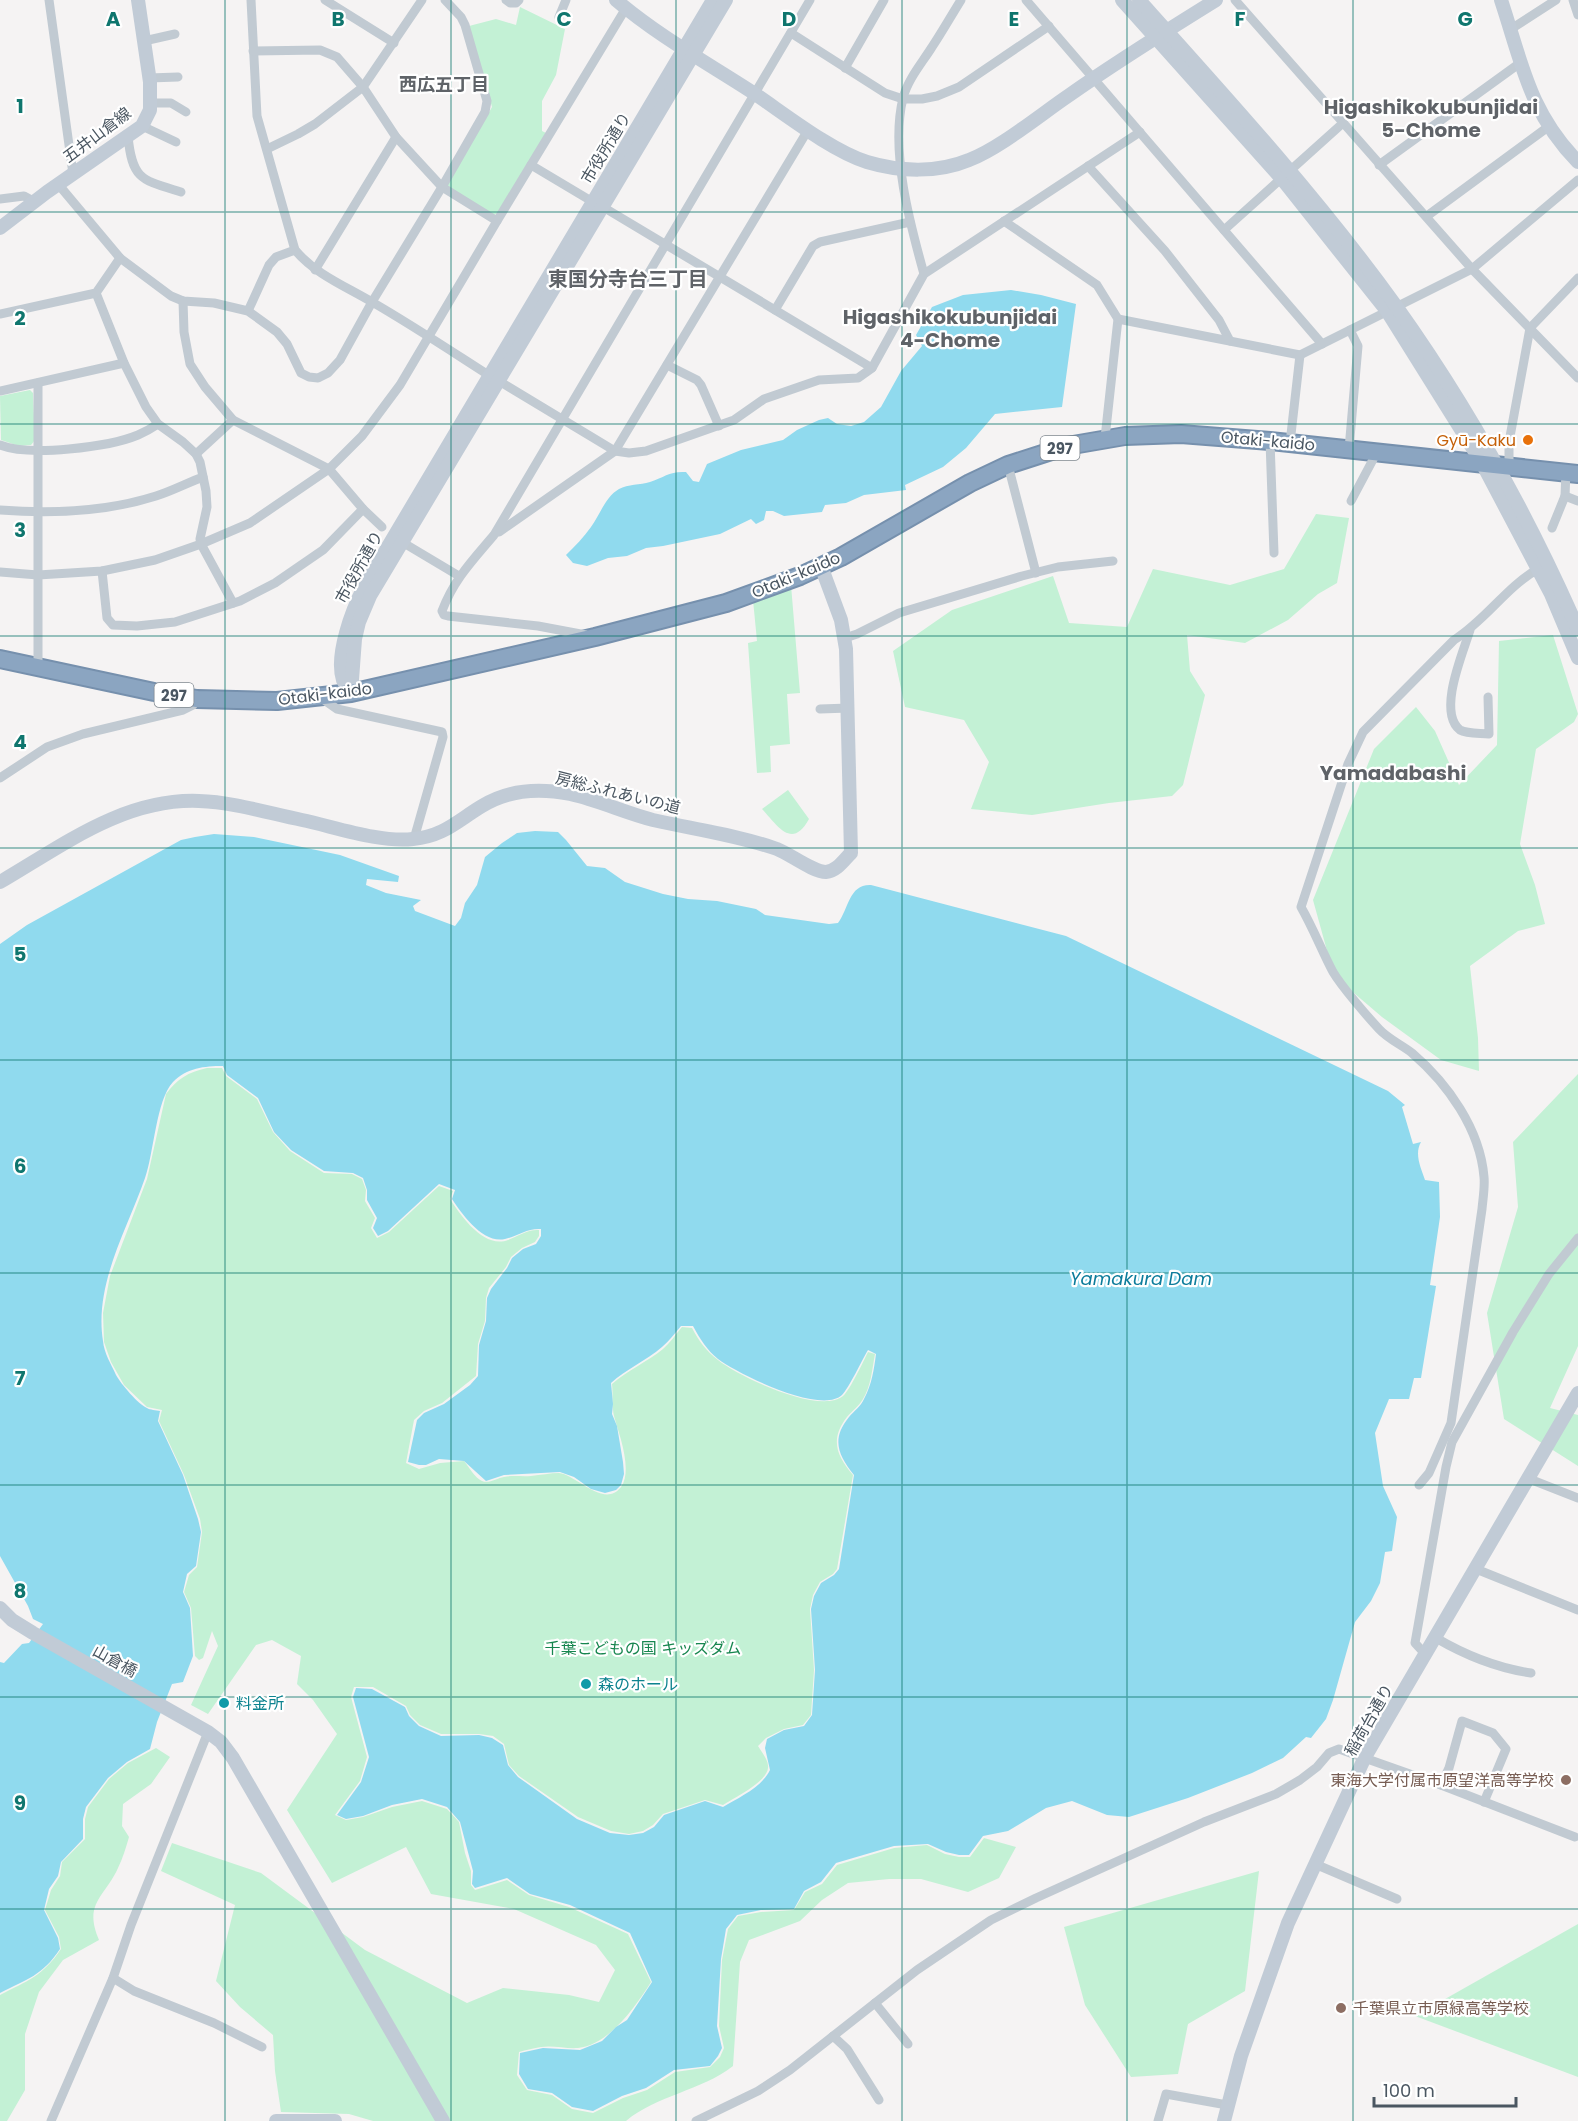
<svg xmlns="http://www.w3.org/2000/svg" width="1578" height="2121" viewBox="0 0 1578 2121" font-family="Poppins,'Noto Sans JP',sans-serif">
  <rect width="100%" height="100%" fill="#f5f3f3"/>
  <g fill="#c3f1d5">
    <polygon points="520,7 565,29 556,75 542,101 542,131 546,133 499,213 493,215 448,187 448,184 492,107 469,26 496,19 516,25"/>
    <polygon points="30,390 33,393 35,440 31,445 19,446 1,440 0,396"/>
    <polygon points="1316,514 1349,518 1337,583 1318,594 1288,620 1245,643 1187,635 1190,671 1205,695 1183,785 1172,796 1109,803 1032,815 971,809 989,762 964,720 905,707 893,651 952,610 1053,576 1069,623 1127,627 1153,569 1230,585 1284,569"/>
    <polygon points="791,585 800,693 787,694 790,744 770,746 771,772 757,773 748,643 757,641 753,600"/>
    <polygon points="1553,635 1578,714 1574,722 1536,749 1520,844 1535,885 1545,924 1518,931 1470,966 1478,1038 1479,1071 1441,1060 1382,1017 1334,976 1313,900 1374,749 1416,707 1435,731 1459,785 1497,745 1499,641"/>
    <path d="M788,790L809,819C792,850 778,826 762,809Z"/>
    <path d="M207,1068H222L226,1076L257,1099L273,1132L290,1151L324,1173L352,1174L362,1179L366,1190L365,1201L375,1218L371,1228L377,1238L389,1232L439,1186L453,1191L450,1199C461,1216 484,1249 508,1240C518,1236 528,1229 539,1230V1236L535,1242L522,1248L511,1257L506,1267L489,1288L486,1298L485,1321L478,1344L476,1376L442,1403L424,1411L414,1420L406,1463L419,1469L440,1463L464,1461C469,1467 475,1478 482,1481C489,1484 497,1478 504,1477C513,1475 522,1477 531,1476C541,1475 550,1473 559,1473C577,1475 604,1509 621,1487C633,1470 619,1434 614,1416C612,1409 613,1392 612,1384C628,1370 647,1362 663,1349C670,1343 676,1334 682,1327L692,1328C699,1341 706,1351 718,1360C739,1377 820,1415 843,1396C850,1390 863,1362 868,1352L875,1354C872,1370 871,1386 863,1399C859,1406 852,1411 847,1417C830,1439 836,1455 853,1475L837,1569L833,1574L820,1582L813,1595L810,1609L814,1670L811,1715L803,1725L784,1729L766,1738L758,1746C762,1753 769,1760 768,1768C767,1782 734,1798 723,1805L705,1800L663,1814L653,1825L643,1831L629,1834L611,1831L578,1817L519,1776L509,1765L504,1744L493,1736L479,1734H441L420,1725L410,1715L406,1706L373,1687H354L351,1697L367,1757L360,1781L335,1815L346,1820L363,1817L392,1807L422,1801L447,1809L459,1822L465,1853L471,1871V1885L475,1890L507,1880L529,1895L569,1907L628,1934L651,1982C636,2006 609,2045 578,2048C566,2049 553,2045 541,2047C534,2048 526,2050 519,2052L517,2075L527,2090L552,2095L572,2109L593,2113L623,2098L647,2090L675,2072L710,2067L720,2057L724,2048L719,2026L722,1960L728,1929L738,1916L761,1912L794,1910L805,1892L822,1884L837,1865L894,1848L927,1845L945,1854L959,1857H970L984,1838L1016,1847L999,1878L968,1892L921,1879H889L848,1883L822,1900L800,1921L749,1940L740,1962L733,2066C701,2091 657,2095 626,2121H373L349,2114L281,2112L275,2071L273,2035L240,2007L216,1981L235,1905L161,1871L172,1843L261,1873L365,1950L467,2003L503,1988L569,1995L599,2002L615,1970L596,1945L514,1909L431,1894L406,1847L332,1883L287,1810L337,1734L313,1700L297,1684L301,1656L272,1640L256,1645L208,1714L191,1705L218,1646L212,1631L203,1658L199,1660L195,1656L191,1608L184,1592L189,1575L197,1567L202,1532L200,1519L184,1475L159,1421L162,1410L147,1407L124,1385L111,1362L104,1342L103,1313L110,1276L147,1179L166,1094C177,1079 188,1072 207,1068Z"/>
    <polygon points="1578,1074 1578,1346 1550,1408 1578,1415 1578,1466 1504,1419 1487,1313 1518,1207 1513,1142"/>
    <path d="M156,1748L170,1757L151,1784L123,1804L122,1826L129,1837C126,1847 123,1858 118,1868C105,1897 83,1903 99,1940L63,1960L39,1992L25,2034V2090L7,2121H0V1995C27,1981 43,1976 61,1949L59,1937L45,1910L51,1890L60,1876L62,1862L85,1839V1819L88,1807L109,1779L128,1763Z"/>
    <polygon points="1259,1871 1245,1991 1188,2024 1178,2074 1131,2077 1085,2005 1064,1927"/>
    <polygon points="1578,1924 1578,2077 1415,2016"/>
  </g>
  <g fill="#90daee">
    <path d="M1011,290L1041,295L1076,304L1062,407L995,414L966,448L943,467L905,485L906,490L864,495L846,503L825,505L822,512L784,516L773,511H766L764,520L756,524L751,519L720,534L663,546L646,548L627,556L608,558L587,566L573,563L566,555C575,546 584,537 591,527C600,515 605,497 619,489C628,484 640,485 650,482C665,477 669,471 686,472L693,481L699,482L707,464L741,450L783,440L797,430L819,420L828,418L837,424L851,426L864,422L881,407L901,371L922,346L916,335L932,307L963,295Z"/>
    <path d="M535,831L558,832L566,840L587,866L605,868L625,882L663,894L688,899L717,901L756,909L765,915L829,924L838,923C849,908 849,884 871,885L1066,936L1388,1091L1405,1105L1402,1107L1413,1144L1421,1142C1414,1154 1421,1168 1425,1180L1439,1182L1440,1217L1430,1285L1436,1286L1421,1378H1414L1409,1399H1389L1375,1433L1383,1486L1397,1517L1392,1551L1385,1552L1380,1583L1371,1601L1355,1622L1333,1700L1326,1719L1311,1738L1306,1737L1283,1758L1252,1773L1188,1798L1129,1817L1107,1815L1072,1801L1046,1808L1008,1831L983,1836L969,1855H959L946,1852L928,1844L894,1846L836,1863L821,1882L804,1891L794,1909L761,1910L737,1915L726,1929L721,1959L717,2026L722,2048L718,2056L710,2066L674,2070L646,2088L622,2096L593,2111L572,2107L552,2093L528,2089L519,2074L520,2053L543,2048L580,2050L602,2041L616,2027L627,2020L652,1982L630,1933L570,1905L530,1894L507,1878L475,1888L472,1884L473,1871L460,1822L447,1807L422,1799L392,1805L363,1816L346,1819L337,1815L361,1782L369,1757L353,1697L356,1688L372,1689L405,1707L409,1716L419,1726L441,1736L479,1735L492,1738L503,1745L508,1765L518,1777L577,1819L610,1833L629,1835L643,1833L654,1827L664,1815L705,1801L723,1807C739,1797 761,1788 770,1770L765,1748L767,1739L784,1730L804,1726L812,1715L815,1670L811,1609L814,1596L821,1583L834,1575L839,1569L854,1475C838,1455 831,1439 849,1417C854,1411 861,1406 864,1399C872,1384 874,1369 876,1354L868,1350C862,1360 849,1388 842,1395C821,1415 738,1374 718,1359C707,1350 700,1339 693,1326H681C675,1333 669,1341 662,1347C646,1361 626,1369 611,1383L613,1404L612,1414L617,1426L623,1462L624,1474L621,1485L616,1490L605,1493L591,1489L574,1477L560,1472L504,1475L486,1481L464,1461L439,1459L426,1465H419L408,1462L417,1420L424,1413L444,1404L470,1385L478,1376L479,1345L486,1321L487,1298L491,1289L507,1268L512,1258L523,1249L536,1244L541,1236V1229C527,1228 518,1236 505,1239C483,1244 462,1214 452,1199L455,1190L439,1184L388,1231L378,1236L373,1228L377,1218L367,1200V1190L363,1178L353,1173L324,1171L291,1150L274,1132L258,1098L227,1075L223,1066C204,1066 187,1068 173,1082C156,1100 154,1153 145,1178C127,1230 94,1284 103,1341C104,1353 111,1364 116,1375C121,1384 138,1404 147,1408C150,1410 156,1410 160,1411L158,1421L183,1475L198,1519L201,1532L196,1566L187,1574L183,1592L190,1608L193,1656L183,1682L172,1684L157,1722L150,1749L127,1762L108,1778L86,1807L83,1819V1839L61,1862L58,1876L49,1889L44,1910L58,1938L60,1949C42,1976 27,1979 0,1993V1662L4,1663L22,1644L29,1643L43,1624L33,1619L28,1606L0,1556V944L27,925L181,840L195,837L214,834L254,837L340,855L399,876L398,882L367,879L366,885L386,893L421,900L413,906L415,911L455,926L461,918L465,903L477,885L485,857L502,843L517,833Z"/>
  </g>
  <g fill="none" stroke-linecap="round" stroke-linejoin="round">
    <g stroke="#7690ad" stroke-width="20">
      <polyline id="highway" points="0,659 154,692 197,699 277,701 351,693 595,637 726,603 800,576 841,557 970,483 1008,465 1067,446 1125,436 1181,434 1270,441 1578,474"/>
    </g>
    <g stroke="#c1cad2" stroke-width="9">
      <polyline points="49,0 73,174"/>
      <path d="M251,0L257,116L295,250C315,274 345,286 372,302C412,325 451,351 490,376"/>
      <polyline points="325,0 394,43"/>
      <polyline points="506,0 510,3 516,3 519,0"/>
      <polyline points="1026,0 1322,344"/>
      <polyline points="1235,0 1472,269 1578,378"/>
      <polyline points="1573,0 1578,15"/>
      <polyline points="559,17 566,0"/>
      <polyline points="1511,29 1556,0"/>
      <polyline points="791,33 885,93 903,99 922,99 937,96 959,87 1049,26"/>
      <polyline points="144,41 175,34"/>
      <polyline points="253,51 320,50 337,57 363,87 396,137 442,187 497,221"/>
      <polyline points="845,68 884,0"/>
      <polyline points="149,78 178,77"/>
      <polyline points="150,103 171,103 186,112"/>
      <polyline points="142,126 176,142"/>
      <path d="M128,136C132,180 142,180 181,192"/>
      <polyline points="267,149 298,134 315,124 363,87 422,0"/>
      <polyline points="531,165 593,202"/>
      <polyline points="1379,165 1520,63"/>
      <polyline points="1088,166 1165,251 1219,320 1230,341"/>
      <polyline points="58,184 120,258 171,296 183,301 214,303 248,311 277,332 287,344 301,373 309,377 318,378 328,373 340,360 372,302 442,187 485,112 487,101 465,25 461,17 445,0"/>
      <polyline points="0,199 24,196 35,202"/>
      <polyline points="603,207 872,368"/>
      <polyline points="1427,216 1548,127"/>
      <polyline points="1004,221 1097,285 1118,319 1105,438"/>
      <polyline points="1224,230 1343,123"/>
      <polyline points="315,270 396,137"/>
      <path d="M924,274C910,224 890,151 903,98C908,79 922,63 932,47C942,32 951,16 961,0"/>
      <polyline points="96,293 124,363 146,407 158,424 183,442 196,454 200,462 206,491 207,507 200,539 201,544 233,603"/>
      <polyline points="183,301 184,332 190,364 205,387 233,420 329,469 363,509 382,527"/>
      <polyline points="775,310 813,246 820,242 910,222"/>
      <polyline points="248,311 269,265 276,257 295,250"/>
      <polyline points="0,314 96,293 120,258"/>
      <polyline points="1118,319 1300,355 1472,269 1578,180"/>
      <polyline points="667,365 697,380 701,385 719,426"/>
      <polyline points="499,381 615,451 629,453 646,451 734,420 764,399 819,380 858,378 872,368 924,274 1140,132"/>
      <polyline points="0,391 124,363"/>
      <polyline points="1270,441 1274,553"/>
      <polyline points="1290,443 1300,355"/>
      <path d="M0,445C29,457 109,447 138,435C145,432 152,428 158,424"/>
      <polyline points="1349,449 1358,346 1350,330"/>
      <polyline points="196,454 233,420"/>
      <polyline points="1008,465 1036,573"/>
      <polyline points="1509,465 1509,442 1530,328 1578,278"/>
      <polyline points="1565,496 1578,501"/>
      <polyline points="1351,501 1377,452"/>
      <path d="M0,510C52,514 106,512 156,496C172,491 187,483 203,477"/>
      <polyline points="1552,528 1565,496 1566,471"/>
      <polyline points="499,532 615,451 808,130"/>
      <polyline points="402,542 459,576"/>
      <polyline points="102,571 107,618 113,625 137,626 175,622 240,601 275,583 323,550 363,509"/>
      <polyline points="0,572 38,575 102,571 155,560 201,544 250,523 329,469 362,436 400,385 497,221 626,8"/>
      <path d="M1470,630C1463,653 1437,712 1460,730C1467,734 1480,733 1489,734L1488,697"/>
      <path d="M586,635L538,626L448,616L444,615L442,611C454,579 473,560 494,535L810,0"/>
      <polyline points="845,638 857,634 899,613 1022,576 1058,567 1113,561"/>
      <polyline points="38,668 38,383"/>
      <polyline points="320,697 337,709 442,732 443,737 414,839"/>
      <polyline points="820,709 849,708"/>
      <polyline points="0,778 47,747 83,734 183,710 193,705 197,699"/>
      <polyline points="1527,1478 1578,1498"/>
      <path d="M1419,1485L1429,1473L1451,1423L1482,1209C1483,1198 1485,1187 1484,1177C1480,1129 1448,1084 1412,1053C1402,1045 1388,1039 1379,1029C1367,1016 1342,987 1333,972C1322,951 1313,928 1301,907L1348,764L1363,732L1454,640C1486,620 1506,587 1538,569"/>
      <polyline points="1476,1569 1578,1610"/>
      <path d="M1436,1638C1465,1655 1497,1668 1531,1673"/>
      <polyline points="1426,1655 1415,1643 1446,1467 1452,1442 1513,1332 1549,1274 1578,1238"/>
      <polyline points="1441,1785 1449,1768 1462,1721 1493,1733 1506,1749 1484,1802"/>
      <polyline points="1315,1864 1397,1899"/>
      <polyline points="113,1978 134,1991 214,2023 262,2047"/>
      <polyline points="875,2003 908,2044"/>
      <polyline points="833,2036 847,2049 879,2100"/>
      <polyline points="51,2121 113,1978 131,1925 208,1732"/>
      <polyline points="696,2121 758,2091 790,2070 917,1970 991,1920 1036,1898 1204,1822 1276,1794 1300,1780 1317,1767 1329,1753 1339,1749 1441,1785 1575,1837"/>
      <polyline points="1158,2121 1166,2094 1227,2105"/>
    </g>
    <g stroke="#c1cbd6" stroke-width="14">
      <path d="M616,0C658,36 709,64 755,94C786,115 832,151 867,162C900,172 938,173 969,160C1000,148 1040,115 1068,96C1116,62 1166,31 1216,0"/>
      <polyline points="1122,0 1282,179 1387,311 1482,463 1551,594 1578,658"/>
      <path d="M1139,0C1228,99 1318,198 1396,306C1468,407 1528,515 1578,629"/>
      <path d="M1501,0C1522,63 1529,112 1578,162"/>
      <polyline points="0,228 47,192 142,126 150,110 150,82 138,0"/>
      <path d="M351,693C349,689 345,684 343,680C335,655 352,610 364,587L713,0"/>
      <polyline points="351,693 355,639 359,622 370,596 726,0"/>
      <path d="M0,882C62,846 124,798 199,801C233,802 268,813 302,820C335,827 381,843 413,839C444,836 457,821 482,806C508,790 540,788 570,794C598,800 625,813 653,820C693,829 737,835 777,849C790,854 813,872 826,872C837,871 844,860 851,853L846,649L841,620L821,566"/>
      <polyline points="0,1608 12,1620 33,1633 208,1732 221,1742 233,1758 443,2121"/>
      <polyline points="276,2121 335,2121"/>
      <polyline points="1224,2121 1241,2056 1288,1923 1365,1757 1578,1393"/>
    </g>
    <use href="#highway" stroke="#8ba5c1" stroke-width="16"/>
  </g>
  <path fill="none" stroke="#0f766e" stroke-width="1.5" stroke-opacity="0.55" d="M225,0V2121M451,0V2121M676,0V2121M902,0V2121M1127,0V2121M1353,0V2121M0,212H1578M0,424H1578M0,636H1578M0,848H1578M0,1060H1578M0,1273H1578M0,1485H1578M0,1697H1578M0,1909H1578"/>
  <circle fill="#e8710a" stroke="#fff" stroke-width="2" cx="1528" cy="440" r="6"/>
  <g fill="#0f9aa8" stroke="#fff" stroke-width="2">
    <circle cx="586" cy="1684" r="6"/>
    <circle cx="224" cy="1703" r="6"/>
  </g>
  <g fill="#8d6e63" stroke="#fff" stroke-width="2">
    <circle cx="1566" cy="1780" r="6"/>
    <circle cx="1341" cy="2008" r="6"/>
  </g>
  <g text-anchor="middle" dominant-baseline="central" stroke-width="4.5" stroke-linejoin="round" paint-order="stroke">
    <g fill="#fff" stroke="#808990" stroke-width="1.5">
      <rect x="1040.5" y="436" width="39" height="24" rx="4.5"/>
      <rect x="154.5" y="683" width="39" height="24" rx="4.5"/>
    </g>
    <g font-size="15" font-weight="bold" fill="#4a5661">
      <text x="1060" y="448">297</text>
      <text x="174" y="695">297</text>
    </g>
    <g font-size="16" fill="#4a5661" stroke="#fff">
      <text transform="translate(97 135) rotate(-37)">五井山倉線</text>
      <text transform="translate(606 148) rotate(-59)">市役所通り</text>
      <text transform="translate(1268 441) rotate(5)">Otaki-kaido</text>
      <text transform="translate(359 567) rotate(-61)">市役所通り</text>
      <text transform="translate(796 575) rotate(-23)">Otaki-kaido</text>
      <text transform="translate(325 694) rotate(-7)">Otaki-kaido</text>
      <text transform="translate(618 793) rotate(14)">房総ふれあいの道</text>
      <text transform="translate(115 1661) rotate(29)">山倉橋</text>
      <text transform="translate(1369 1720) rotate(-60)">稲荷台通り</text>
    </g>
    <g font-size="16" fill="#c56008" stroke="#fff" text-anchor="end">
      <text x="1516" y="440">Gyū-Kaku</text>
    </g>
    <g font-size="16" fill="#17864f" stroke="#fff">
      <text x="643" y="1648">千葉こどもの国 キッズダム</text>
    </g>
    <g font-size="16" fill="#0d838f" stroke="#fff" text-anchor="start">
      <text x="598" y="1684">森のホール</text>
      <text x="236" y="1703">料金所</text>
    </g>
    <g font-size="16" fill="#785e54" stroke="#fff" text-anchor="end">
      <text x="1554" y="1780">東海大学付属市原望洋高等学校</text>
      <text x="1353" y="2008" text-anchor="start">千葉県立市原緑高等学校</text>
    </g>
    <g font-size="18" font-weight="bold" fill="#5f6368" stroke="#fff">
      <text x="444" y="84">西広五丁目</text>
    </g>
    <g font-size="18" font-style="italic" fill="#0c7c9b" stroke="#fff">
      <text x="1141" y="1278">Yamakura Dam</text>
    </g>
    <g font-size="20" font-weight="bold" fill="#5f6368" stroke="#fff">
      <text x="1431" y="107">Higashikokubunjidai<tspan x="1431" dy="23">5-Chome</tspan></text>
      <text x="628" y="279">東国分寺台三丁目</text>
      <text x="950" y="317">Higashikokubunjidai<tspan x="950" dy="23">4-Chome</tspan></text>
      <text x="1393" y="773">Yamadabashi</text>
    </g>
  </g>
  <g font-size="20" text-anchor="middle" font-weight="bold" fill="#0f766e" stroke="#fff" stroke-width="4.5" stroke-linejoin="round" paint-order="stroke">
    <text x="113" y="26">A</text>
    <text x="338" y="26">B</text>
    <text x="564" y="26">C</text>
    <text x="789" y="26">D</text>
    <text x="1014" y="26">E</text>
    <text x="1240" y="26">F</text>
    <text x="1465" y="26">G</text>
    <text x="20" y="113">1</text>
    <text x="20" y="325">2</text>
    <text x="20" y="537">3</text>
    <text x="20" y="749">4</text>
    <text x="20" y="961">5</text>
    <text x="20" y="1173">6</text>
    <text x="20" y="1385">7</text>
    <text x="20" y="1598">8</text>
    <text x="20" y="1810">9</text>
  </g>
  <path d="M1374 2097v9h142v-9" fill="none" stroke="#4a5661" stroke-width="3"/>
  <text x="1383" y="2097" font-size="18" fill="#4a5661" stroke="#ffffff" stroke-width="4.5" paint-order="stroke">100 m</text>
</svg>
